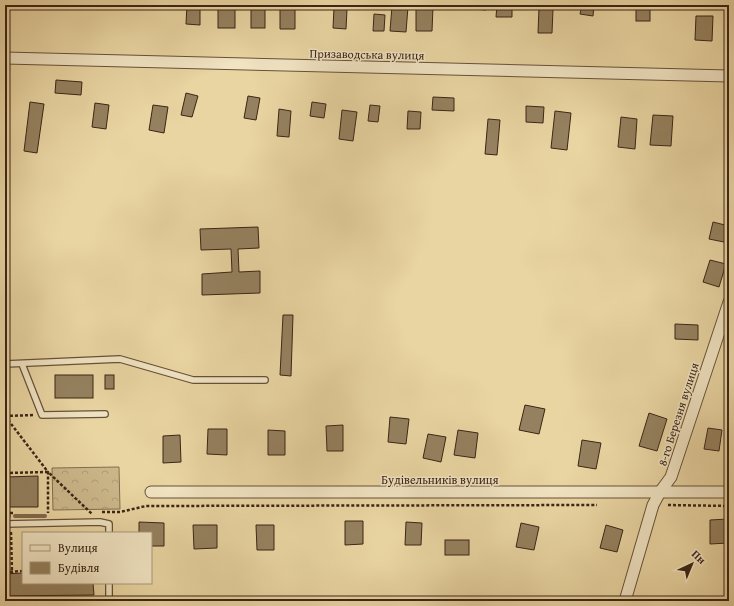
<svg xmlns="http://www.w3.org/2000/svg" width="734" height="606" viewBox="0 0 734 606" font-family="'Gentium Book Plus',serif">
  <defs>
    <pattern id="forest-crowns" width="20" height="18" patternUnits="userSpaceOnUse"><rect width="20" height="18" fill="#cbb78a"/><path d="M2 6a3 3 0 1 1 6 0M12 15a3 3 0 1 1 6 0" fill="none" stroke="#af9d76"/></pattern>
  </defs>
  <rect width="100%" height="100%" fill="#e9d5a2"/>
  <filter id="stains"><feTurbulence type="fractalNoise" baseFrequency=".005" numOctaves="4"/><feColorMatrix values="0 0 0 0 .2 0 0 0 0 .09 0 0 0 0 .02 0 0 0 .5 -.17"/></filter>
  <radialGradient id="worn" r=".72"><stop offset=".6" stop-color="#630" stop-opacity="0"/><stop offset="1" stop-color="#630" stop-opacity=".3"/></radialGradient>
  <polygon fill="url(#forest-crowns)" stroke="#836e50" points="119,467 120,509 53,510 52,468"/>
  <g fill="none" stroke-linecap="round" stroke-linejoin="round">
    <g stroke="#806b4e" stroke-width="4">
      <polyline points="15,516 45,516"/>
      <polyline points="5,517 9,516"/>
    </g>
  </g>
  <g fill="#95815f" stroke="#3b2517">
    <polygon points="187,5 200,5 200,25 186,24"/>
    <rect x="218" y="5" width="17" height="23"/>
    <rect x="251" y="5" width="14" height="23"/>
    <polygon points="474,5 487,5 486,10 474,9"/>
    <polygon points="497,5 512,5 512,17 496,17"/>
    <polygon points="582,5 594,5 593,16 580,14"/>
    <polygon points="280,6 295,7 295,29 280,29"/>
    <polygon points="392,6 408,7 406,32 390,31"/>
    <polygon points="416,6 433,7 432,31 416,31"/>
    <polygon points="334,8 347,9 346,29 333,28"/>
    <polygon points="539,8 553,9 552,33 538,33"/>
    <rect x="636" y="8" width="14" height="13"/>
    <polygon points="374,14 385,15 384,31 373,31"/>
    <polygon points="696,16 713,16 712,41 695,40"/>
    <polygon points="56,80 82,82 81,95 55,93"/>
    <polygon points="186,93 198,96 192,117 181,115"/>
    <polygon points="248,96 260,98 256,120 244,118"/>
    <polygon points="433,97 454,98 454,111 432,110"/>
    <polygon points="30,102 44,104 37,153 24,151"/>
    <polygon points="312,102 326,104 324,118 310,116"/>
    <polygon points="95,103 109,105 106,129 92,127"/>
    <polygon points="153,105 168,107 164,133 149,130"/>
    <polygon points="370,105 380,106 378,122 368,121"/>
    <polygon points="526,106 544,107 543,123 526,122"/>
    <polygon points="279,109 291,111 289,137 277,136"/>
    <polygon points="342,110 357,112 353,141 339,139"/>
    <polygon points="408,111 421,112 420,129 407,129"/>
    <polygon points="555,111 571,113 567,150 551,148"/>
    <polygon points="653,115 673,116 671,146 650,145"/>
    <polygon points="621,117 637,119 635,149 618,147"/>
    <polygon points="488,119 500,120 497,155 485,154"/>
    <polygon points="728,188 729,188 729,204 725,203"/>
    <polygon points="713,222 729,226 729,243 709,239"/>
    <polygon points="258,227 259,248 238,249 239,272 260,271 260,293 202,295 202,274 232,272 231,249 201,250 200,229"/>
    <polygon points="710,260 726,264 719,287 703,282"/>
    <polygon points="283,315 293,315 291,376 280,375"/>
    <polygon points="675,324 698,325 698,340 675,339"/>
    <rect x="55" y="375" width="38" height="23"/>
    <rect x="105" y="375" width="9" height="14"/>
    <polygon points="525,405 545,409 539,434 519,430"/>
    <polygon points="649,413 667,419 657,451 639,446"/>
    <polygon points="390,417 409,419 406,444 388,442"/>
    <polygon points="343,425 343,451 327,451 326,426"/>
    <polygon points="708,428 722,430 719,451 704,449"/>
    <polygon points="208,429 227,429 227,455 207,454"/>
    <polygon points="268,430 285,431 285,455 268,455"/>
    <polygon points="458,430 478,433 475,458 454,455"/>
    <polygon points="428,434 446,437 441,462 423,458"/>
    <polygon points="180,435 181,462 163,463 163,436"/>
    <polygon points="582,440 601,443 596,469 578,466"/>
    <polygon points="38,476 38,507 5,507 5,477"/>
    <polygon points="728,519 729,543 710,544 710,520"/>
    <polygon points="345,521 363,521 363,544 345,545"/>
    <polygon points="139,522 164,523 164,546 151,546 151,533 139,533"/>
    <polygon points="406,522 422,523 421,545 405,545"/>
    <polygon points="521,523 539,527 534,550 516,547"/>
    <polygon points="193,525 217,525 217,548 194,549"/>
    <polygon points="256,525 274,525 274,550 257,550"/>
    <polygon points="606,525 623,530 617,552 600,548"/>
    <rect x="445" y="540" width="24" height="15"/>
    <polygon points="23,573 23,583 93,583 94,595 5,596 5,574"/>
  </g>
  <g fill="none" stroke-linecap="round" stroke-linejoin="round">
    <g stroke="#66513a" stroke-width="8">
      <g id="lane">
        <polyline points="5,364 120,359 193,380 265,380"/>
        <polyline points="22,364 42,415 105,414"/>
        <polyline points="5,524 100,522 109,524 109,533"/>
        <polyline points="109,583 109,601"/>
      </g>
    </g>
    <g stroke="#66513a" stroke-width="13">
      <g id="street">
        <polyline points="5,58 729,76"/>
        <polyline points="151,492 729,492"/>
        <polyline points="625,601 653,505 660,492 671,477 729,302"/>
      </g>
    </g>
    <g stroke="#3b2517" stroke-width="2.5" stroke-dasharray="3 2" stroke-linecap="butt">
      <polyline points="5,416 48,472 48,513"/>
      <polyline points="5,416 34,415"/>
      <polyline points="5,473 48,472 92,514"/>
      <polyline points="668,505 729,506"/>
      <polyline points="6,507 6,515"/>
      <polyline points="102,512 120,512 146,506 597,505"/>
      <polyline points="5,513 15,513"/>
      <polyline points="11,532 12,574"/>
      <polyline points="5,572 23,571"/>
    </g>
    <use href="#lane" stroke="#f1e4c3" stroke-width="5.5"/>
    <use href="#street" stroke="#f1e4c3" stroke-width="11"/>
  </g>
  <g text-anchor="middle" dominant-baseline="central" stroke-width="3" stroke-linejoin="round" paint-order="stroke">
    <g font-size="12" fill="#3b2517" stroke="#f1e4c3">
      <text transform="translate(367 54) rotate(1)">Призаводська вулиця</text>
      <text transform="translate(678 414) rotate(-72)">8-го Березня вулиця</text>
      <text x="440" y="479">Будівельників вулиця</text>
    </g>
  </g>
  <rect width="734" height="606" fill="none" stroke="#e9d5a2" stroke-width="20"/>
  <rect x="6" y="6" width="722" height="594" fill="none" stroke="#3b2517" stroke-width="2"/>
  <rect x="10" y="10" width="714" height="586" fill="none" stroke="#3b2517"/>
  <rect x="22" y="532" width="130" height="52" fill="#f1e4c3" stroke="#a8987e"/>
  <rect x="30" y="545" width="20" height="6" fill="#f1e4c3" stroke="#a8987e"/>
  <text x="58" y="552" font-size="12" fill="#3b2517">Вулиця</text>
  <rect x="30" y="562" width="20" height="12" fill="#95815f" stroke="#a8987e"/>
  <text x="58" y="572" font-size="12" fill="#3b2517">Будівля</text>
  <g transform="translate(692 564) rotate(44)" stroke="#f1e4c3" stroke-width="3" paint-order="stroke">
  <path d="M0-3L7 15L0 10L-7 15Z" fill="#3b2517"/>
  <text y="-6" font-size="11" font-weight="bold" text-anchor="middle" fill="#3b2517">Пн</text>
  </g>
  <rect width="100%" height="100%" filter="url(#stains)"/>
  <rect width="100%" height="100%" fill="url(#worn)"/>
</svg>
